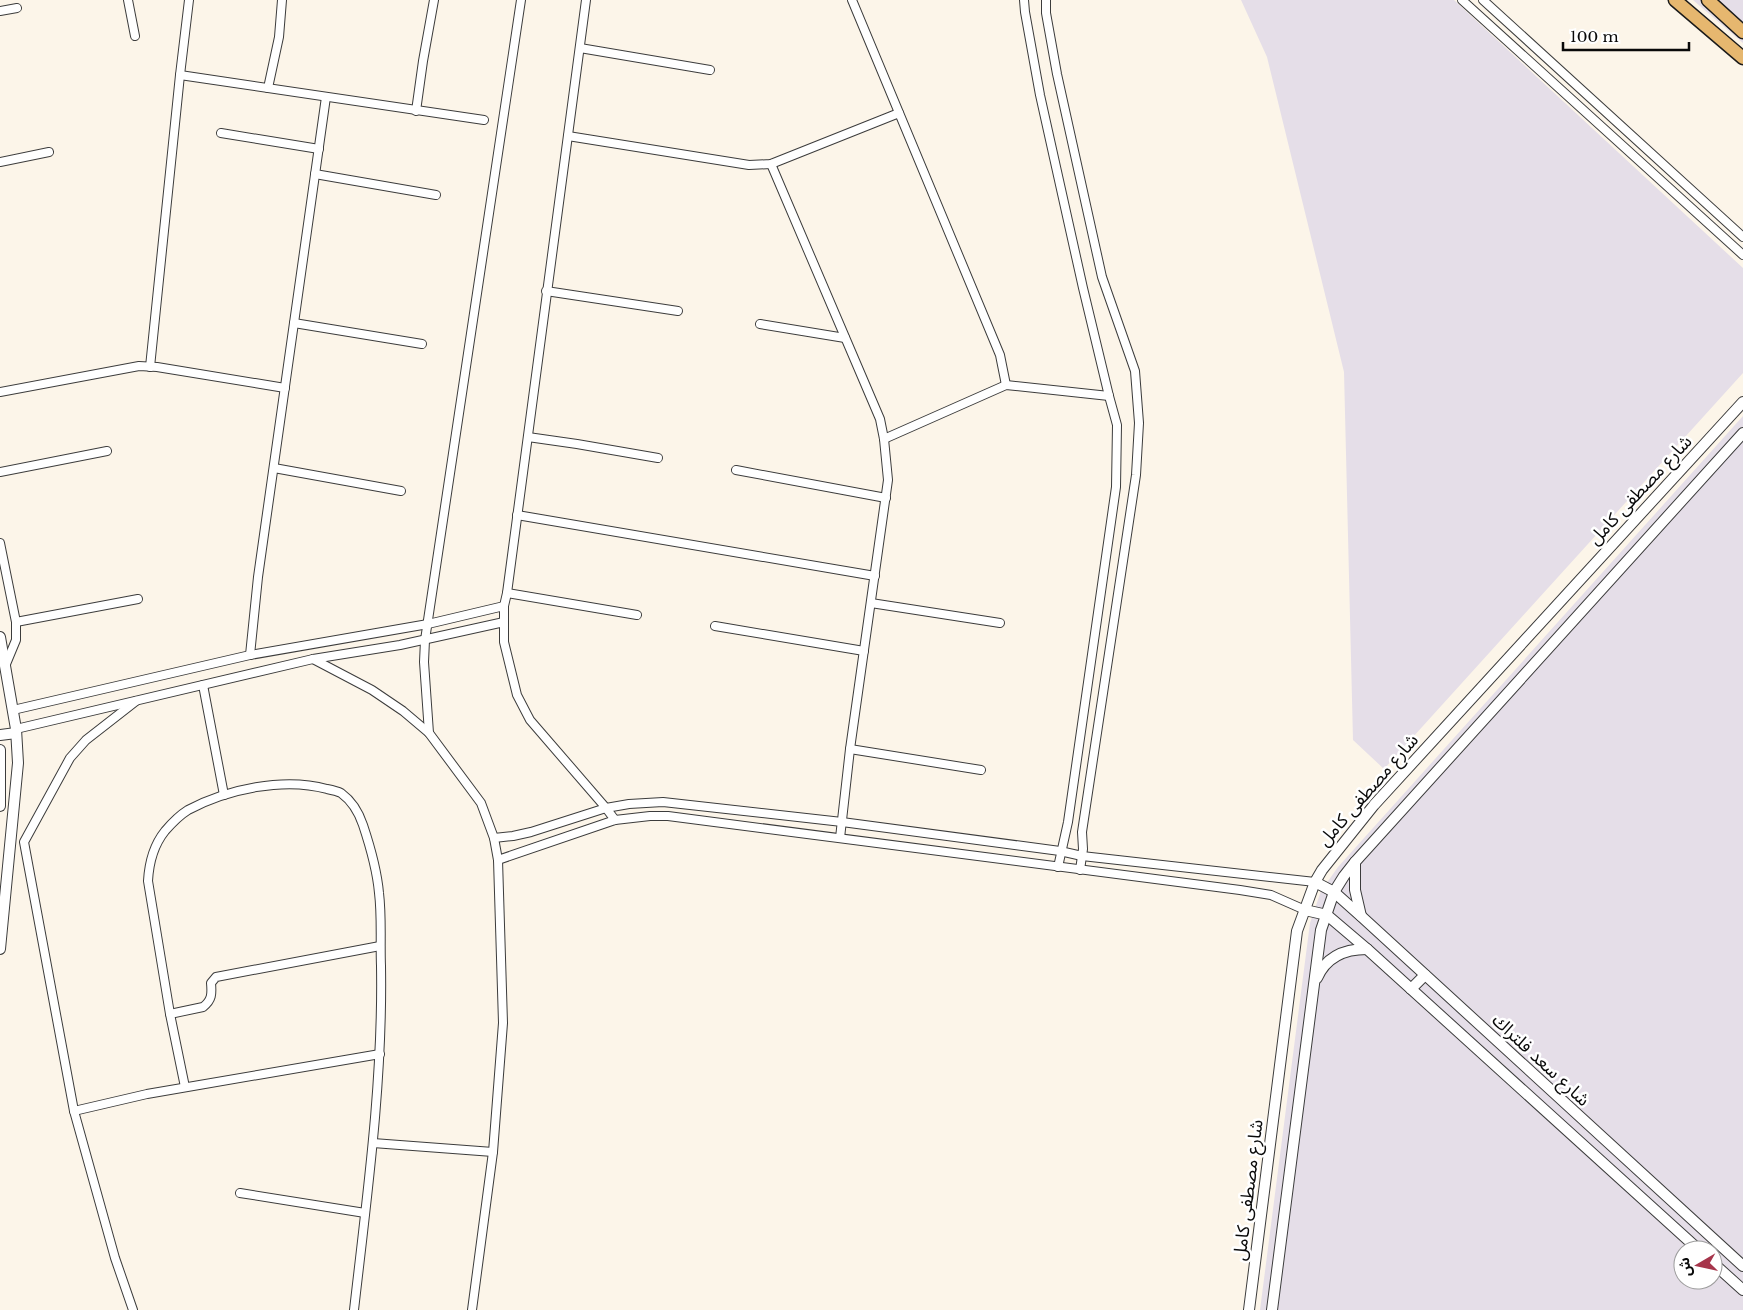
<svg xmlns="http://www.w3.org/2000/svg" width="1743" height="1310" viewBox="0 0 1743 1310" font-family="'Libre Baskerville','Noto Sans Arabic',serif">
  <rect width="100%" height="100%" fill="#fcf5e9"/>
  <g fill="#e5dee8" fill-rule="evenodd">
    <polygon points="1241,0 1454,0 1743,268 1743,373 1384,769 1353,740 1344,372 1267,57"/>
    <polygon points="1693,0 1743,0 1743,43"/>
    <path d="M1743,416V1310H1260L1310,923L1321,891L1338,867ZM1683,1250H1713V1280H1683Z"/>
  </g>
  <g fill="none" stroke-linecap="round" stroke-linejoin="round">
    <g stroke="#3c3c3c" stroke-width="10">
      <g id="minor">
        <polyline points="128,0 135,36"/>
        <polyline points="586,0 507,593 504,606 504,642 517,695 530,720 606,808 615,820"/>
        <polyline points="852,0 1000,355 1006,385"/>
        <polyline points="1024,0 1025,12 1040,95 1083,288 1109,396 1117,425 1116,487 1068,822 1058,867"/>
        <polyline points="1046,0 1046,13 1057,74 1102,277 1135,371 1139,423 1136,475 1082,832 1083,849 1080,870"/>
        <polyline points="1462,0 1743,255"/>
        <polyline points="1483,0 1743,237"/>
        <polyline points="0,11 17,8"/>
        <polyline points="580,48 710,70"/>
        <polyline points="180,75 484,120"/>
        <polyline points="268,88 279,37 282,0"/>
        <polyline points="416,111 423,61 434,0"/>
        <polyline points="221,133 319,149"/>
        <polyline points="568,136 749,165 771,164 899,113"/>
        <polyline points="0,162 49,152"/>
        <polyline points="771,164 880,419 884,439 888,480 850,749 840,838"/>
        <polyline points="315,174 436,195"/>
        <polyline points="546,291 678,311"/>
        <polyline points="294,323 422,344"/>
        <polyline points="760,324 845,338"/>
        <polyline points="150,367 180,75 189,0"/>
        <polyline points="0,392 139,366 157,367 285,388"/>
        <polyline points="528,437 577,444 658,458"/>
        <polyline points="884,439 1006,385 1109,396"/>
        <polyline points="274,468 401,491"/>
        <polyline points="736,470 886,498"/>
        <polyline points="0,472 107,451"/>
        <polyline points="517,515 875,576"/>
        <polyline points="0,543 16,622 16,640 6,664"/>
        <polyline points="507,593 637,615"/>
        <polyline points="871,603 1000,623"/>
        <polyline points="16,622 138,599"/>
        <polyline points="715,626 864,651"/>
        <polyline points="250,655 258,577 326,97"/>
        <polyline points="313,659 372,690 403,711 429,733"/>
        <polyline points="203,685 224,795"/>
        <polyline points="13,710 250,655 428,624 504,606"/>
        <polyline points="16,729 313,659 400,645 504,622"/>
        <polyline points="850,749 981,770"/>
        <polyline points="494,838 513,836 531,832 606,808 629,804 663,802 842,822 1060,851 1082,856 1315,882"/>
        <polyline points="498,860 615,820 650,816 668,816 1240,890 1271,895 1305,910"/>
        <path d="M170,1014L203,1007C212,1000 212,994 211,983L216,977L380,946"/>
        <path d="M185,1087L170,1014L148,881C149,863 153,846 165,831C171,824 180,815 188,810C227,789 284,777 327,789C332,790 337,791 341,793C352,801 359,813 363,825C370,846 377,870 379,893C382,917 380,942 381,966C383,1081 367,1196 354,1310"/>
        <polyline points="74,1111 147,1094 380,1054"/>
        <polyline points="373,1143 493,1152"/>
        <polyline points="240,1193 365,1213"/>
        <polyline points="133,1310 115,1258 74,1111 24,842 70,758 86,740 136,701"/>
        <polyline points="472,1310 493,1152 503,1023 498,860 494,838 481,803 429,733 424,662 425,640 521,0"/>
      </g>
    </g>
    <g stroke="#3c3c3c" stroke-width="12">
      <g id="tertiary">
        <polyline points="0,637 16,729 18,763 0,949"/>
        <polyline points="0,735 16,733"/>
        <polyline points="0,750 0,806"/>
        <polyline points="1355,862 1355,890 1361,916"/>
        <polyline points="1315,882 1334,892 1362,917 1743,1266"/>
        <polyline points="1305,910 1327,915 1367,949 1699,1250"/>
        <path d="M1317,978C1326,957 1345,949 1367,949"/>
        <polyline points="1411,989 1425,975"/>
        <polyline points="1713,1263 1743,1290"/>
        <polyline points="1249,1310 1297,931 1315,882 1322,870 1374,805 1743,402"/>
        <polyline points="1272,1310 1321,930 1334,892 1344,876 1355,862 1743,433"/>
      </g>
    </g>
    <g stroke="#1a1a1a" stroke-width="15">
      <g id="primary">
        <polyline points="1675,0 1743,58"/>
        <polyline points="1708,0 1743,32"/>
      </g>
    </g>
    <use href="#minor" stroke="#fff" stroke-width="8"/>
    <use href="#tertiary" stroke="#fff" stroke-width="10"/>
    <use href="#primary" stroke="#e6b76f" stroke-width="12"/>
  </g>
  <g text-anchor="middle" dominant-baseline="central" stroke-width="5" stroke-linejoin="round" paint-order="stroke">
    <g font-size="18" fill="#090909" stroke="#fff">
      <text transform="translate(1640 490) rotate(-47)">شارع مصطفى كامل</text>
      <text transform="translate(1368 790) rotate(-49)">شارع مصطفى كامل</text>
      <text transform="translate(1541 1060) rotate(43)">شارع سعد فلتراك</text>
      <text transform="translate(1248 1190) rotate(-83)">شارع مصطفى كامل</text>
    </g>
  </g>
  <g transform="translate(1698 1265) rotate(261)"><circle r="24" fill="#ffffff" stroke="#9d9d9d"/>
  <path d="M0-4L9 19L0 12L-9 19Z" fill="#a6354b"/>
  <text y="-8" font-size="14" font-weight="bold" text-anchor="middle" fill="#090909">ش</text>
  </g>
  <path d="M1563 42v8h126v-8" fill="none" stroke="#090909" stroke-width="2.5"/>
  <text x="1570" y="42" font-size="15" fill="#090909" stroke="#ffffff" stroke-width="4" paint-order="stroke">100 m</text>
</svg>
